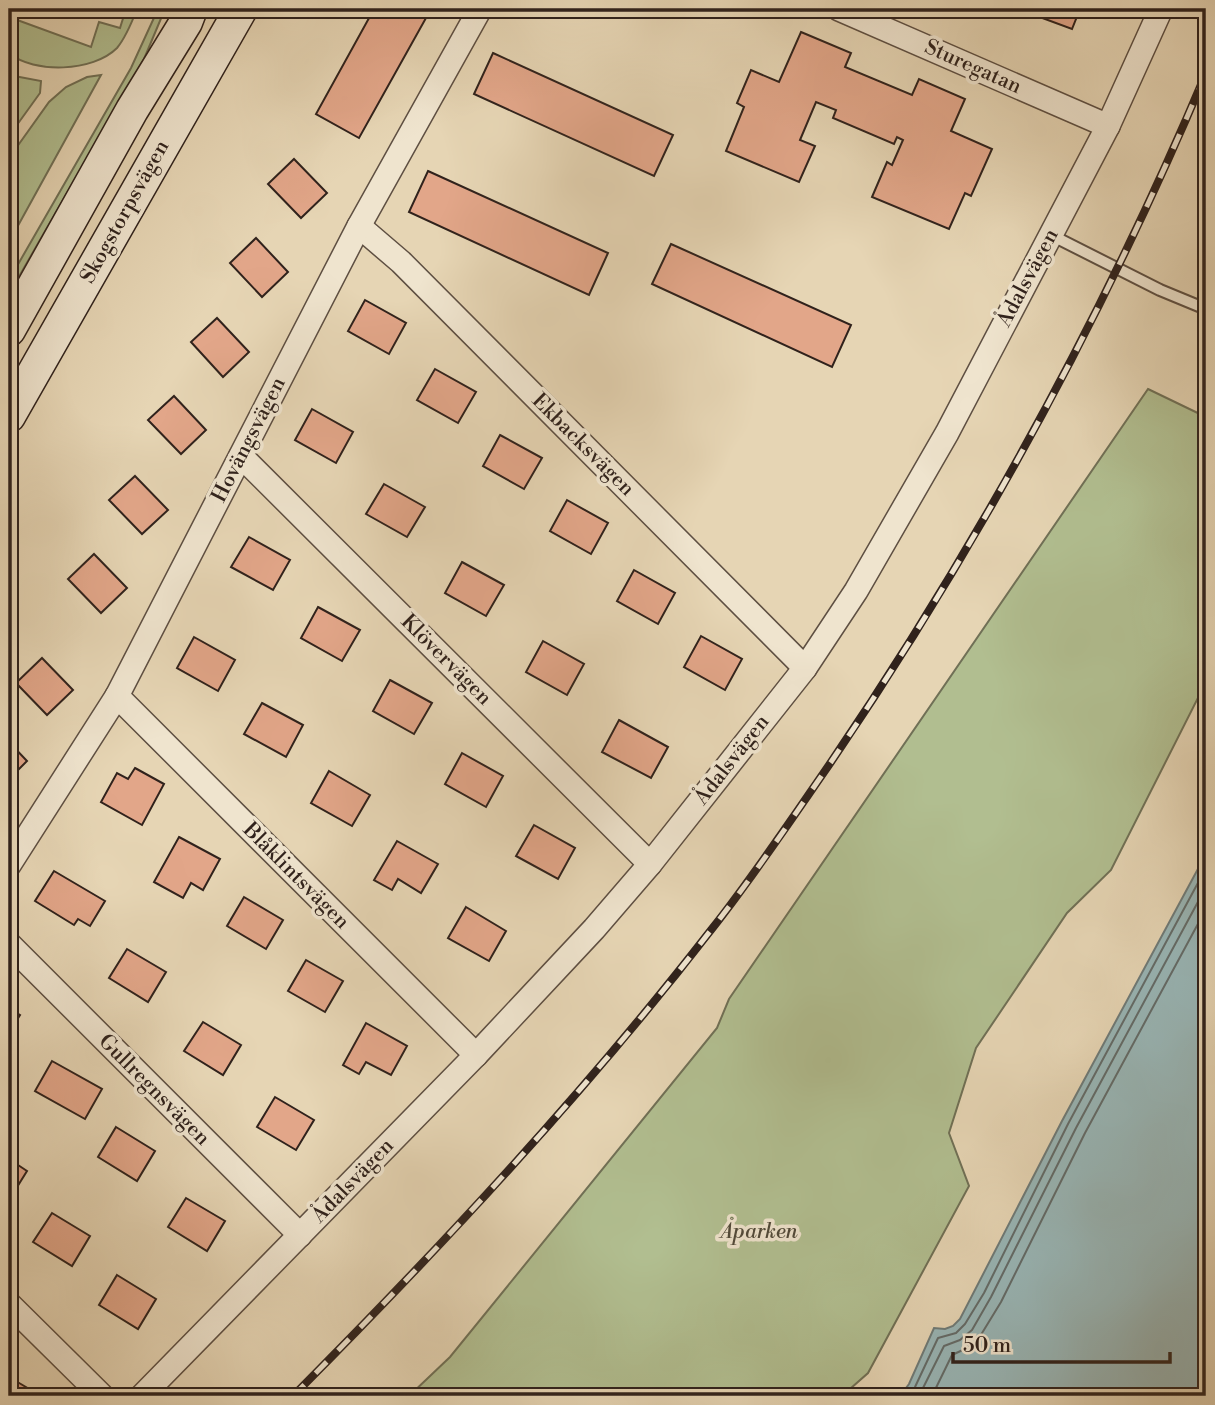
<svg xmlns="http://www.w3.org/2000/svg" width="1215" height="1405" viewBox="0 0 1215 1405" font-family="'Libre Bodoni',serif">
  <rect width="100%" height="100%" fill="#e6d5b4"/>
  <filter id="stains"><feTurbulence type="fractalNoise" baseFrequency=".00286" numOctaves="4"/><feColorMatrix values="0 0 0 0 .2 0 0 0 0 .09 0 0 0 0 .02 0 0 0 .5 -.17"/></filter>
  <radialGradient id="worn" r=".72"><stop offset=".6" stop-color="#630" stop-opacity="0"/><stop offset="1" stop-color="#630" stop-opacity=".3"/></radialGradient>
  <g fill="#b1be90" stroke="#707056" stroke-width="2">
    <path d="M126,9H137C132,22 126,37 117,48C93,72 34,74 9,53V17L91,47L99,22L120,28Z"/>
    <polygon points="158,9 165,9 144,59 9,294 9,280 131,68"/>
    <polygon points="9,75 41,81 40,93 9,136"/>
    <polygon points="101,75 9,242 9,158 49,102 66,87 87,77"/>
    <polygon points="1148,389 1206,417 1206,682 1111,870 1067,913 976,1048 949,1133 969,1186 868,1373 842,1396 409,1396 450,1357 717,1028 729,999"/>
  </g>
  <polygon fill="#99b6b6" stroke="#6f7b78" stroke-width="2" points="1206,854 1206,1396 900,1396 909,1384 934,1328 945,1329 953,1326 960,1319 1062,1121"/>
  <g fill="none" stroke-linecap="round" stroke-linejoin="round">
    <g stroke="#646c69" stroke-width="2">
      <polyline points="908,1396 915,1387 938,1338 956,1333 965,1324 984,1293 1068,1124 1206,868"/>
      <polyline points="919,1396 944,1346 960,1340 972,1330 991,1297 1076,1128 1206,887"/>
      <polyline points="932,1396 952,1355 967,1348 979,1338 1001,1302 1085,1133 1206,909"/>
    </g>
  </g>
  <g fill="#e2a689" stroke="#30221c" stroke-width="2">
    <polygon points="374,9 431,9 359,138 316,114"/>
    <polygon points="1018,9 1080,9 1072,29"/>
    <polygon points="801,32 851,53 845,67 912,95 919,79 965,99 951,131 992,149 971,196 965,193 949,229 872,197 887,162 892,165 903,140 897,137 894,144 833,118 836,110 816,102 800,140 815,146 799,182 726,151 744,107 737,103 751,70 779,82"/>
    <polygon points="493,53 673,135 654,176 474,94"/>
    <polygon points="294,159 327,193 301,218 268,184"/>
    <polygon points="428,171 608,253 589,295 409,212"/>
    <polygon points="256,238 288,272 262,297 230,263"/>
    <polygon points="671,244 851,325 832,367 652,284"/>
    <polygon points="365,300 406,323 389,354 348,331"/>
    <polygon points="217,318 249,352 223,377 191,342"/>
    <polygon points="435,369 476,392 458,423 417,400"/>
    <polygon points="174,396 206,430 181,454 148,420"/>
    <polygon points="312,409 353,432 336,463 295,440"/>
    <polygon points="500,435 542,458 524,489 483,466"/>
    <polygon points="135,476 168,510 142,534 109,500"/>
    <polygon points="384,484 425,507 407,537 366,514"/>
    <polygon points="567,500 608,523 591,554 550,531"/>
    <polygon points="249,537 290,560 273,590 231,567"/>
    <polygon points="94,554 127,588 101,613 68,579"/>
    <polygon points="462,562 504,585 486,616 445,593"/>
    <polygon points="634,570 675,593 658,624 617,601"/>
    <polygon points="318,607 360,630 342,661 301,638"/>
    <polygon points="701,636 742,659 725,690 684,667"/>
    <polygon points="194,637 235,660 218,691 177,668"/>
    <polygon points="543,641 584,664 567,695 526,672"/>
    <polygon points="42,658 73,690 47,715 16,683"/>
    <polygon points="390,680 432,703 414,734 373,711"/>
    <polygon points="262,703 303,725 286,757 244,734"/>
    <polygon points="619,720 668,747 651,778 602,752"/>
    <polygon points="9,742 27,761 9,779"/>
    <polygon points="462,753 503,776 486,807 445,784"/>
    <polygon points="135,768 164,784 142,825 101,802 117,773 128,779"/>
    <polygon points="329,771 370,795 352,826 311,803"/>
    <polygon points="534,825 575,848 558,879 516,856"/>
    <polygon points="179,837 220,859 203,890 191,883 183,898 154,882"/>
    <polygon points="397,841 438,864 421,893 398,879 392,890 374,880"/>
    <polygon points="54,871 105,901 90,926 78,919 74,925 35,901"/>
    <polygon points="244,897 283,920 266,949 227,926"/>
    <polygon points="466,907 506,931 489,961 448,938"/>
    <polygon points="127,949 166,972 148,1002 109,978"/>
    <polygon points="306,960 343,981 325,1012 288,991"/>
    <polygon points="9,1008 20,1015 9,1033"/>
    <polygon points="203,1022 241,1045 223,1075 184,1051"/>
    <polygon points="366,1023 407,1046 391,1075 366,1062 359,1074 343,1065"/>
    <polygon points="52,1061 102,1089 85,1119 35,1091"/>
    <polygon points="275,1097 314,1120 296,1150 257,1127"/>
    <polygon points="116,1127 155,1151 137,1181 98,1157"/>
    <polygon points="9,1159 27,1171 9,1200"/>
    <polygon points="186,1198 225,1221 207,1251 168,1227"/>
    <polygon points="52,1213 90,1236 72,1266 33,1242"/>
    <polygon points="117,1275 156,1299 138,1329 99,1305"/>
    <polygon points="9,1377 41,1396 9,1396"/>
  </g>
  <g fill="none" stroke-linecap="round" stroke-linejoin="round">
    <g stroke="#5e4f42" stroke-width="14">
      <polyline id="lane" points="1051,235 1160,290 1206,309"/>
    </g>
    <g stroke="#5e4f42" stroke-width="26">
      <g id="street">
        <polyline points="839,9 1108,126"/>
        <polyline points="359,226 401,262 805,668"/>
        <polyline points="241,456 650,864"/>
        <polyline points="117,696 476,1055"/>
        <polyline points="9,865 117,696 359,226 480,9"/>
        <polyline points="9,944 300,1235"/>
        <polyline points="9,1304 102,1396"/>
        <polyline points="142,1396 476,1055 594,929 650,864 805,668 856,591 947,433 1108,126 1161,9"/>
      </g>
    </g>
    <g stroke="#30221c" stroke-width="35">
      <g id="secondary">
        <polyline points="9,330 132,110 186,22 191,9"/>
        <polyline points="9,416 241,9"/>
      </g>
    </g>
    <use href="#lane" stroke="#efe4ce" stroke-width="10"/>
    <use href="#street" stroke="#efe4ce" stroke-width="23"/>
    <use href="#secondary" stroke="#efe4ce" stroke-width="32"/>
    <g stroke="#30221c" stroke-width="8">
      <path id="rail" d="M293,1396C440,1248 583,1095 711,930C753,877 791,820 829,765C978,546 1103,317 1206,73"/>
    </g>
    <use href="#rail" stroke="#efe4ce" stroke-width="5" stroke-dasharray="16" stroke-linecap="butt"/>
  </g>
  <g text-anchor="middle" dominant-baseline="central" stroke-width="7" stroke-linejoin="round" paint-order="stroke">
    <g font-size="21" fill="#30221c" stroke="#efe4ce">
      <text transform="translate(973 67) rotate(24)">Sturegatan</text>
      <text transform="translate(125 212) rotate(-61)">Skogstorpsvägen</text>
      <text transform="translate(1028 278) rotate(-62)">Ådalsvägen</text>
      <text transform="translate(249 440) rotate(-63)">Hovängsvägen</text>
      <text transform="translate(583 445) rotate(45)">Ekbacksvägen</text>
      <text transform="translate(446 660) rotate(45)">Klövervägen</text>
      <text transform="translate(732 760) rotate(-52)">Ådalsvägen</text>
      <text transform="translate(296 876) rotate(45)">Blåklintsvägen</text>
      <text transform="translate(154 1090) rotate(45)">Gullregnsvägen</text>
      <text transform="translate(353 1181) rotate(-46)">Ådalsvägen</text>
    </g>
    <g font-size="21" font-style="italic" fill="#504939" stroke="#efe4ce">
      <text x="759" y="1232">Åparken</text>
    </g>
  </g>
  <rect width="1215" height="1405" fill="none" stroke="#e6d5b4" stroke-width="35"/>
  <rect x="10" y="10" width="1194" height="1384" fill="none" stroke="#30221c" stroke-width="3.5"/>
  <rect x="18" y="18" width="1180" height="1370" fill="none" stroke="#30221c" stroke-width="2"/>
  <path d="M953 1352v10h217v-10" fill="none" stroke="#30221c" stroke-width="3.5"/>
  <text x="963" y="1352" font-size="21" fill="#30221c" stroke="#efe4ce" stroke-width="5" paint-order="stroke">50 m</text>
  <rect width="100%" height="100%" filter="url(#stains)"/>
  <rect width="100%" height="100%" fill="url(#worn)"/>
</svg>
